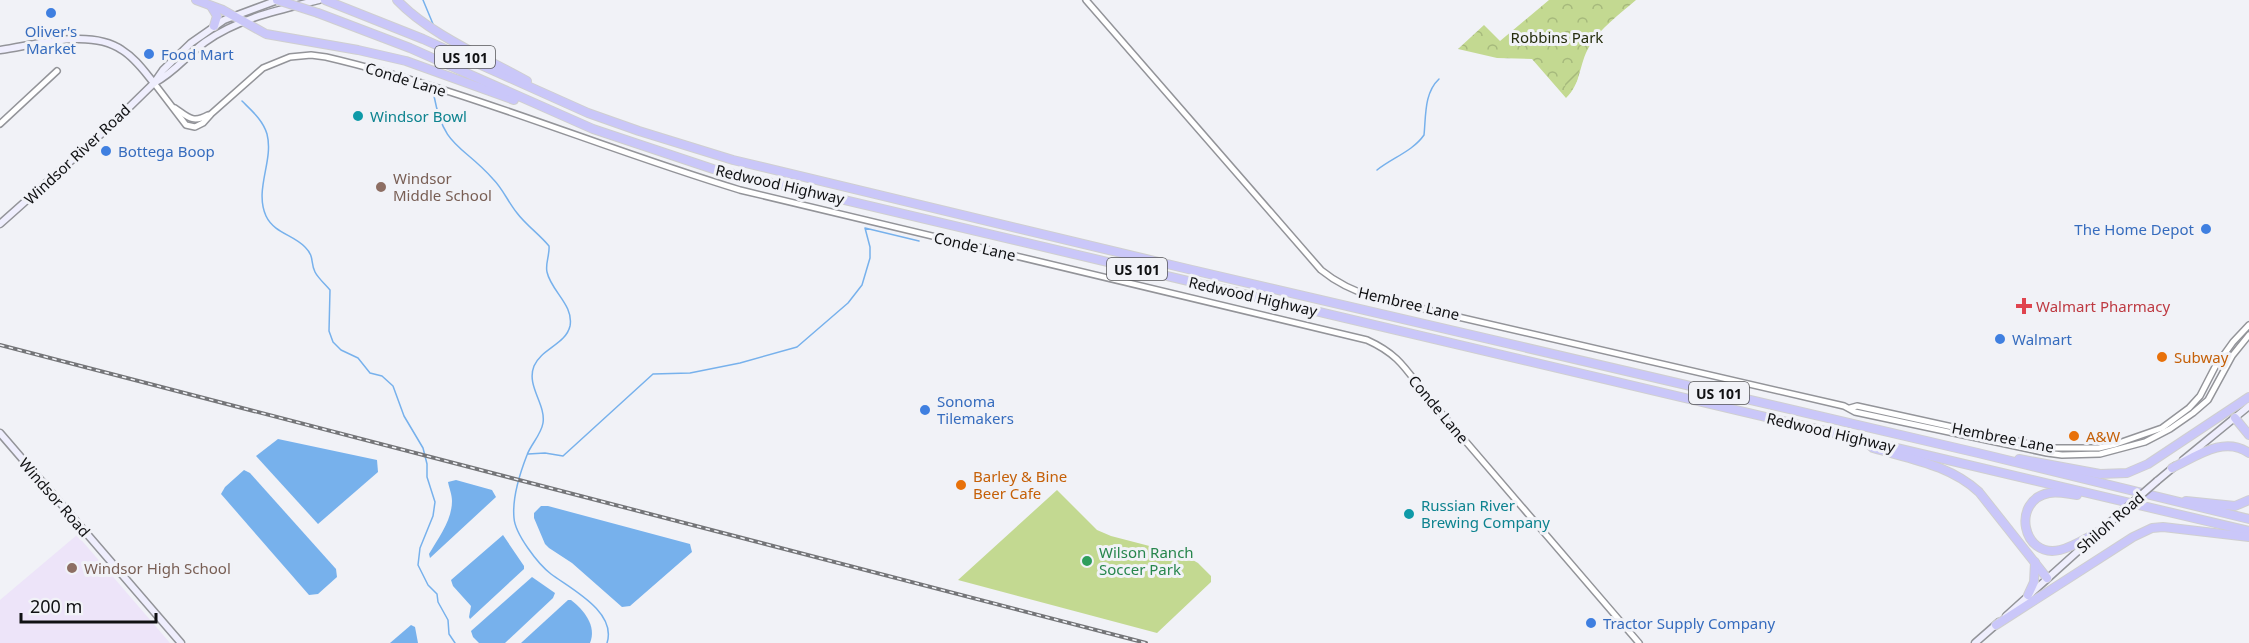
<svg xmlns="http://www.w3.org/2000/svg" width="2249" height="643" viewBox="0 0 2249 643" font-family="'Noto Sans',sans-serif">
  <defs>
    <pattern id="park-crowns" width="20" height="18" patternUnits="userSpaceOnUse" patternTransform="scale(1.5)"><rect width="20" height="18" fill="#c3d991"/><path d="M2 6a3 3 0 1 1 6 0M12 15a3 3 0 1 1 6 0" fill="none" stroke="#a6b97c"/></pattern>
    <pattern id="garden-furrows" width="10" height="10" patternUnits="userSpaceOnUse" patternTransform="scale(1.5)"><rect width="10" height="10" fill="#c3d991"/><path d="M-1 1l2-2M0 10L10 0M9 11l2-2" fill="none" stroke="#a6b97c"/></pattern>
  </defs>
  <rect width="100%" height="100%" fill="#f1f2f7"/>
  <polygon fill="#ede4f9" points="77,535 170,643 0,643 0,600"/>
  <path fill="url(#park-crowns)" d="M1549,0H1636C1620,14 1600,28 1589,47C1579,64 1581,84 1566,98L1532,59L1497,58L1458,49L1484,25L1500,41Z"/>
  <path fill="url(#garden-furrows)" d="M1580,66L1577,81L1568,94C1561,82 1567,69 1580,66Z"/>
  <polygon fill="#c3d991" points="1057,490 1097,530 1111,536 1184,555 1198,563 1211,576 1211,582 1157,633 958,580"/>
  <g fill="#77b1ec">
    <polygon points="278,439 377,460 378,472 318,524 256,456"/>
    <polygon points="244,470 250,473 336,569 337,577 318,594 309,595 221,494 225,487"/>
    <path d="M456,480L492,490L496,497L430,558L429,554C439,537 452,520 452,501C452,494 449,488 448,482Z"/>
    <polygon points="541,506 548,506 690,544 692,552 630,606 622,607 572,563 549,548 545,544 534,518 534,513"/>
    <polygon points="503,535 524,566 524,569 470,619 469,617 471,606 453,586 451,580"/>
    <polygon points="532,577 555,593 553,598 505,643 479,643 473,637 471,631"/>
    <path d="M568,600H571C584,610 597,626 590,643H521Z"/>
    <polygon points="411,625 415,627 418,643 390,643"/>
  </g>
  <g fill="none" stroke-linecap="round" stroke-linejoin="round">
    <g stroke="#77b1ec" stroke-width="1.5">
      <polyline points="423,0 433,24"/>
      <path d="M434,96C444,149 462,144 493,179C503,189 508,202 517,213C526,225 539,234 549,246C550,254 545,264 547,272C551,291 574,305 570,326C566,344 541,349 534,366C526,386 546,404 543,423C541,435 531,444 527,455C520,473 512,498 514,518C515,534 538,564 551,574C571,589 617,612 607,643"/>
      <path d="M242,101C251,110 263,120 267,134C274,161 254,189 266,216C274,233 294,235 305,247C315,257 310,262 315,272C318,278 325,284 330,290L329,331L333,342L341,350L358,358L370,373L382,376L393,386L404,416L423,448L427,464V477L435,502L433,516L420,548L418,565L428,585L437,594L438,602L448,620L449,634L455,643"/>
      <path d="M1377,170C1392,158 1413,151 1424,135C1426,116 1424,93 1439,79"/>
      <polyline points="528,454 545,453 563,456 653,374 690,373 740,363 797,347 848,303 862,285 870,258 870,247 865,228 919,241"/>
    </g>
    <g stroke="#939499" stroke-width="8">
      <g id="tertiary">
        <path d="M1086,0L1321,270C1338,284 1356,292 1376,298L1844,406L1855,412L2047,453L2062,455L2100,454L2145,442L2170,429L2193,413L2208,400L2232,356L2249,335"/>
        <path d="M154,83L186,125L195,127L203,123L211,114L263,68L290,57L311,55L326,57C467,90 601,148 740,190L1367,340C1398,354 1405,368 1425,394L1639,643"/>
        <path d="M175,108C187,116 192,124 208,115"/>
        <polyline points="0,124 57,71"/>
        <polyline points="1850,408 1857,406 2048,448 2099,448 2116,444 2162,428 2189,408 2200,396 2215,367 2233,342 2249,325"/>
      </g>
    </g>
    <g stroke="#939499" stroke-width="9">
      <g id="secondary">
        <path d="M0,50C36,45 90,28 122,50C135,58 144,71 154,83"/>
        <path d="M154,83C174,73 187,55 205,42C239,18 279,10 319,0"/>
        <polyline points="0,224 109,127 154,83 163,70 191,43 224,20 278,0"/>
        <polyline points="0,433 181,643"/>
        <polyline points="2183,460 2249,406"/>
        <polyline points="2157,481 2175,466"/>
        <polyline points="2006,616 2117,516"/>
        <polyline points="1975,643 1999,622"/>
      </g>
    </g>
    <g stroke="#cfcfd0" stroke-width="10">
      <g id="motorway">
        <polyline points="196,0 223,10 266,34 358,50 406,61 514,100"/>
        <polyline points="325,0 423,39 588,113 639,131 733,160 1188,269 1978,453 2249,519"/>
        <path d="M397,0C429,34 486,58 527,81"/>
        <polyline points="211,6 217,16 214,26"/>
        <polyline points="318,13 410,48 593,129 713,169 2249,531"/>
        <polyline points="2235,418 2249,435"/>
        <path d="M1864,440L1873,448C1910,459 1950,465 1979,492L2047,578"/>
        <polyline points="2019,459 2100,474 2127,473 2148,464 2249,397"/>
        <path d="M2172,468C2195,457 2224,435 2249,453"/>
        <path d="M2077,495C2068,494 2058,491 2049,493C2011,500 2022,559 2060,550C2073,547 2086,538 2098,532"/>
        <polyline points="2186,501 2235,506 2249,500"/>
        <polyline points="2028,595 2034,582 2035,562"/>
        <polyline points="1996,625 2133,537 2152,528 2163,527 2249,537"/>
      </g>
    </g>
    <use href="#tertiary" stroke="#fff" stroke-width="5"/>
    <use href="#secondary" stroke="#efeefd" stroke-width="6"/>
    <use href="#motorway" stroke="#cac7f9" stroke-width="8"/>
    <g stroke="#747578" stroke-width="4">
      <polyline id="rail" points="0,345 1146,643"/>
    </g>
    <use href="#rail" stroke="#f1f2f7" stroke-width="1.5" stroke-dasharray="4.5" stroke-linecap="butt"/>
    <g stroke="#939499" stroke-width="9" stroke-linecap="butt">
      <polyline id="secondary-bridge" points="2117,516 2157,481"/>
    </g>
    <g stroke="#cfcfd0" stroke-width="10" stroke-linecap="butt">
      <polyline id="motorway-bridge" points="277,0 318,13"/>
    </g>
    <use href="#secondary-bridge" stroke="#efeefd" stroke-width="6"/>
    <use href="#motorway-bridge" stroke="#cac7f9" stroke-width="8"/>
  </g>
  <g fill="#3f7fe0" stroke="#f1f2f7" stroke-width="2">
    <circle cx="51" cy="13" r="6"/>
    <circle cx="149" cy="54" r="6"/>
    <circle cx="106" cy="151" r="6"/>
    <circle cx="2206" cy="229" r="6"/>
    <circle cx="2000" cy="339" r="6"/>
    <circle cx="925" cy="410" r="6"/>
    <circle cx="1591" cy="623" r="6"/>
  </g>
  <g fill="#0f9aa8" stroke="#f1f2f7" stroke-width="2">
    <circle cx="358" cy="116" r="6"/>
    <circle cx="1409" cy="514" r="6"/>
  </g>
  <g fill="#8d6e63" stroke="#f1f2f7" stroke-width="2">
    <circle cx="381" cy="187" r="6"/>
    <circle cx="72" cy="568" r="6"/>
  </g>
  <path fill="#e0444e" stroke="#f1f2f7" stroke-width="2" d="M2021 297h6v6h6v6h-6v6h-6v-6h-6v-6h6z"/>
  <g fill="#e8710a" stroke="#f1f2f7" stroke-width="2">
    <circle cx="2162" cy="357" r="6"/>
    <circle cx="2074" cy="436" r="6"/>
    <circle cx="961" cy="485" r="6"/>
  </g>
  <circle fill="#2e9e5b" stroke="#f1f2f7" stroke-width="2" cx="1087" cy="561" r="6"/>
  <g text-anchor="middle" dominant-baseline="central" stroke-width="6" stroke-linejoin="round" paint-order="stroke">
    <g fill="#f1f2f7" stroke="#545457" stroke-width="1.5">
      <rect x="435" y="46" width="60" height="22" rx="4.5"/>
      <rect x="1107" y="258" width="60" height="22" rx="4.5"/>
      <rect x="1689" y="382" width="60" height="22" rx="4.5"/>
    </g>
    <g font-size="14" font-weight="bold" fill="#101113">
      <text x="465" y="57">US 101</text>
      <text x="1137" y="269">US 101</text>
      <text x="1719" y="393">US 101</text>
    </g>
    <g font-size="15" fill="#366cbe" stroke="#f1f2f7" text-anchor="start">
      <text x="51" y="31" text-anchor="middle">Oliver's<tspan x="51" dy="17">Market</tspan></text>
      <text x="161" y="54">Food Mart</text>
      <text x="118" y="151">Bottega Boop</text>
      <text x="2194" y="229" text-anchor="end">The Home Depot</text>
      <text x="2012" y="339">Walmart</text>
      <text x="937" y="401">Sonoma<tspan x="937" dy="17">Tilemakers</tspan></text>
      <text x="1603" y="623">Tractor Supply Company</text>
    </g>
    <g font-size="15" fill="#252d0c" stroke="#f1f2f7">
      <text x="1557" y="37">Robbins Park</text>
    </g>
    <g font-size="15" fill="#101113" stroke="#f1f2f7">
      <text transform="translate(406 79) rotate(17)">Conde Lane</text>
      <text transform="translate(77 154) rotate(-43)">Windsor River Road</text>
      <text transform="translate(780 184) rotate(13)">Redwood Highway</text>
      <text transform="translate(975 246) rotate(13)">Conde Lane</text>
      <text transform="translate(1253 296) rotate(13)">Redwood Highway</text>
      <text transform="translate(1409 303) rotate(13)">Hembree Lane</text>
      <text transform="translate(1439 409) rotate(50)">Conde Lane</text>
      <text transform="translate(1831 432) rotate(13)">Redwood Highway</text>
      <text transform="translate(2003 437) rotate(11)">Hembree Lane</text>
      <text transform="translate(55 497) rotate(49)">Windsor Road</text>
      <text transform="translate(2110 522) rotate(-41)">Shiloh Road</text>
    </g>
    <g font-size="15" fill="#0d838f" stroke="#f1f2f7" text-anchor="start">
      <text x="370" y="116">Windsor Bowl</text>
      <text x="1421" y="505">Russian River<tspan x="1421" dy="17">Brewing Company</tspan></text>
    </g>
    <g font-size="15" fill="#785e54" stroke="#f1f2f7" text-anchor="start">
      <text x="393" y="178">Windsor<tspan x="393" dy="17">Middle School</tspan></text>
      <text x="84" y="568">Windsor High School</text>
    </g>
    <g font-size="15" fill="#be3a42" stroke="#f1f2f7" text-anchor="start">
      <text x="2036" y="306">Walmart Pharmacy</text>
    </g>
    <g font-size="15" fill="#c56008" stroke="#f1f2f7" text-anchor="start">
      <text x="2174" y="357">Subway</text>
      <text x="2086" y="436">A&amp;W</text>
      <text x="973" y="476">Barley &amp; Bine<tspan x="973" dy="17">Beer Cafe</tspan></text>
    </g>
    <g font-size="15" fill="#27864d" stroke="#f1f2f7" text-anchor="start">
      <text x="1099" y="552">Wilson Ranch<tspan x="1099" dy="17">Soccer Park</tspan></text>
    </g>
  </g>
  <path d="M21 613v9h135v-9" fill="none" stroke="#101113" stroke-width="3"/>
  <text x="30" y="613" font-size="18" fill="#101113" stroke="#f1f2f7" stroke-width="4.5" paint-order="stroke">200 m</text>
</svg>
